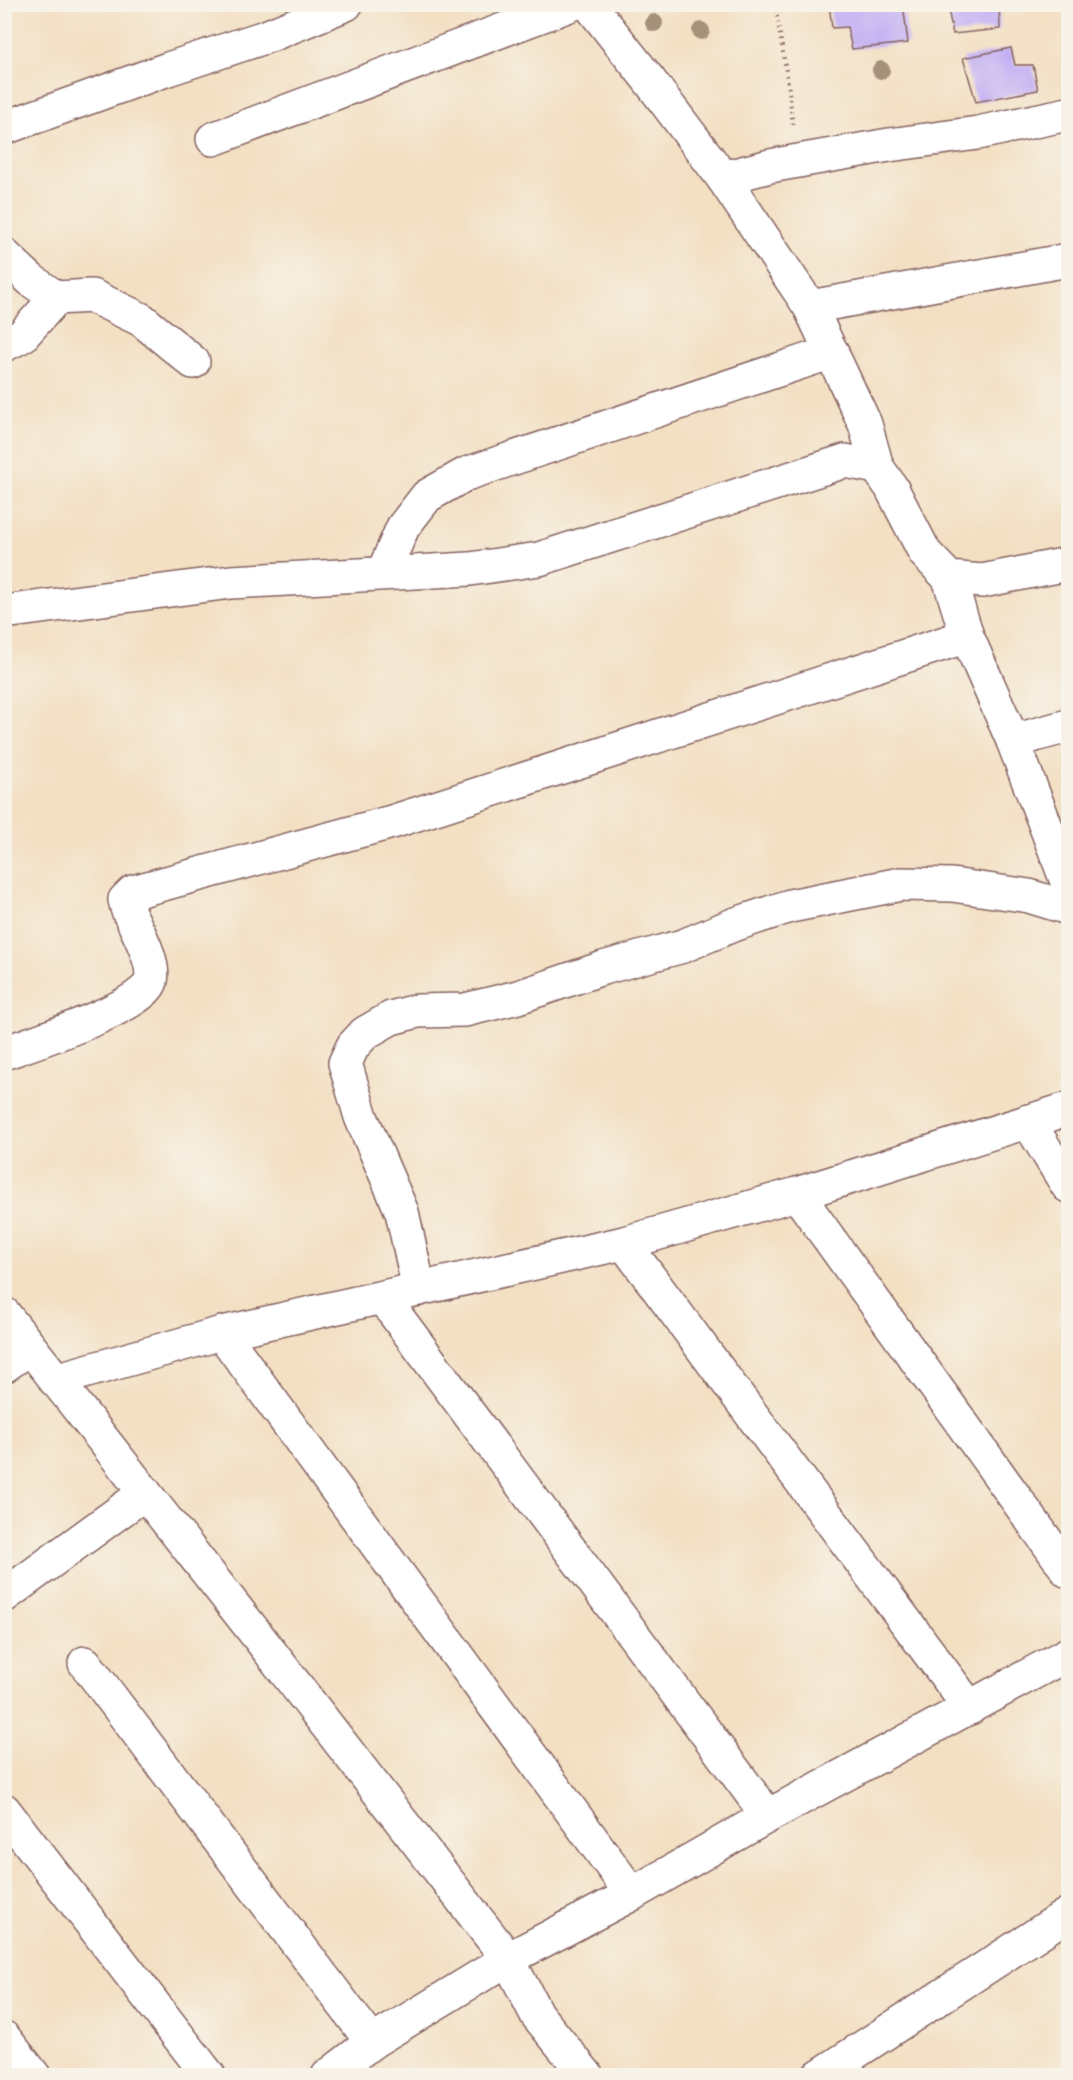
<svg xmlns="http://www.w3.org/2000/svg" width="1073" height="2080" viewBox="0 0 1073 2080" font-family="'Playpen Sans',sans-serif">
  <rect width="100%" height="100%" fill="#f7f3e8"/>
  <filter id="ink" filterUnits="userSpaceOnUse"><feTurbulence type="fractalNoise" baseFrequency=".0167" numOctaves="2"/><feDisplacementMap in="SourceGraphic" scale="12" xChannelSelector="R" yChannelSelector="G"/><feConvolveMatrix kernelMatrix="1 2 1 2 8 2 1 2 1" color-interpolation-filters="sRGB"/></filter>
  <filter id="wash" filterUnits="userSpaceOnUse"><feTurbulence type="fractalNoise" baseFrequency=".008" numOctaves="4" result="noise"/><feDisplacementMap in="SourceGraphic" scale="24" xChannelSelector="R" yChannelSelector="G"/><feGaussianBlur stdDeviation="1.35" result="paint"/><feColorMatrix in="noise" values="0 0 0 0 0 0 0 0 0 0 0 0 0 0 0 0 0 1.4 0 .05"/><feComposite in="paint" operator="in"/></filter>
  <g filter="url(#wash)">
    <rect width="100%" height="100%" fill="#f3dfc2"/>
    <g id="blocks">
      <g fill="#c0acf4">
        <polygon points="829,4 903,4 908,43 852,49 847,27 832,28"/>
        <polygon points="947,4 999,4 1000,29 953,34"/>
        <polygon points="1011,48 1015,65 1033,65 1038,90 976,102 963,58"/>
      </g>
    </g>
  </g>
  <g filter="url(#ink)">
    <use href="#blocks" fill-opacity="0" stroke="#856260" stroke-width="1.5"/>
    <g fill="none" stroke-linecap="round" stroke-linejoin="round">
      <g stroke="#856260" stroke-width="36">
        <g id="minor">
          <polyline points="589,4 649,80 723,178 810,307 865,424 877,467"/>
          <polyline points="4,128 168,69 268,36 346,4"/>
          <polyline points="213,139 572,4"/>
          <polyline points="723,178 770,166 889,145 978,133 1068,114"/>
          <polyline points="4,255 31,280 56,298 22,336 4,345"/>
          <polyline points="56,298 92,296 142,320 193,362"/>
          <polyline points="810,307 1068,260"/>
          <polyline points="383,573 403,527 427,496 466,474 832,352"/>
          <polyline points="949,578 967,636 1013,741 1068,884"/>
          <polyline points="4,612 231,582 470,569 539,559 845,461 877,467 891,487 925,553 949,578 982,581 1068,564"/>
          <polyline points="1013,741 1068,726"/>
          <path d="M4,1053C31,1043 144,1007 151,981C156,961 135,927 127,908L125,900L133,892L392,822L967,636"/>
          <polyline points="1028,1121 1068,1186"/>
          <polyline points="797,1194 1068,1571"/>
          <polyline points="624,1243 970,1708"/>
          <polyline points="419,1289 402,1212 361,1117 345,1063 353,1046 365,1033 391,1018 417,1011 465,1010 518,997 603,968 683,946 733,925 790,906 901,884 952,885 1029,896 1068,908"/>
          <polyline points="383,1298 768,1816"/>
          <polyline points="4,1314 260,1639 508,1959 537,2015 587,2076"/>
          <polyline points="222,1333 632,1894"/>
          <polyline points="4,1366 30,1348"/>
          <polyline points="55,1380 222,1333 624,1243 797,1194 1068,1109"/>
          <polyline points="4,1596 145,1493"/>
          <polyline points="85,1663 372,2042"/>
          <polyline points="4,1810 209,2076"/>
          <polyline points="4,2038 34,2076"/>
          <polyline points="328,2076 372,2042 508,1959 632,1894 768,1816 1068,1654"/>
          <polyline points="819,2076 1068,1914"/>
        </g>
      </g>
      <polyline stroke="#856260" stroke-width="4" stroke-dasharray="1.5 4.5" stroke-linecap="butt" points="775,4 789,89 793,128"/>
      <use href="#minor" stroke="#fff" stroke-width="33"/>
    </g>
    <g fill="#a5917a">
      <circle cx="654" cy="23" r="9"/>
      <circle cx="701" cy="31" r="9"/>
      <circle cx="881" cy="70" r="9"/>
    </g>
  </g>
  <rect width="1073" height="2080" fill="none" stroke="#f7f3e8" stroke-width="24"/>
</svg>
